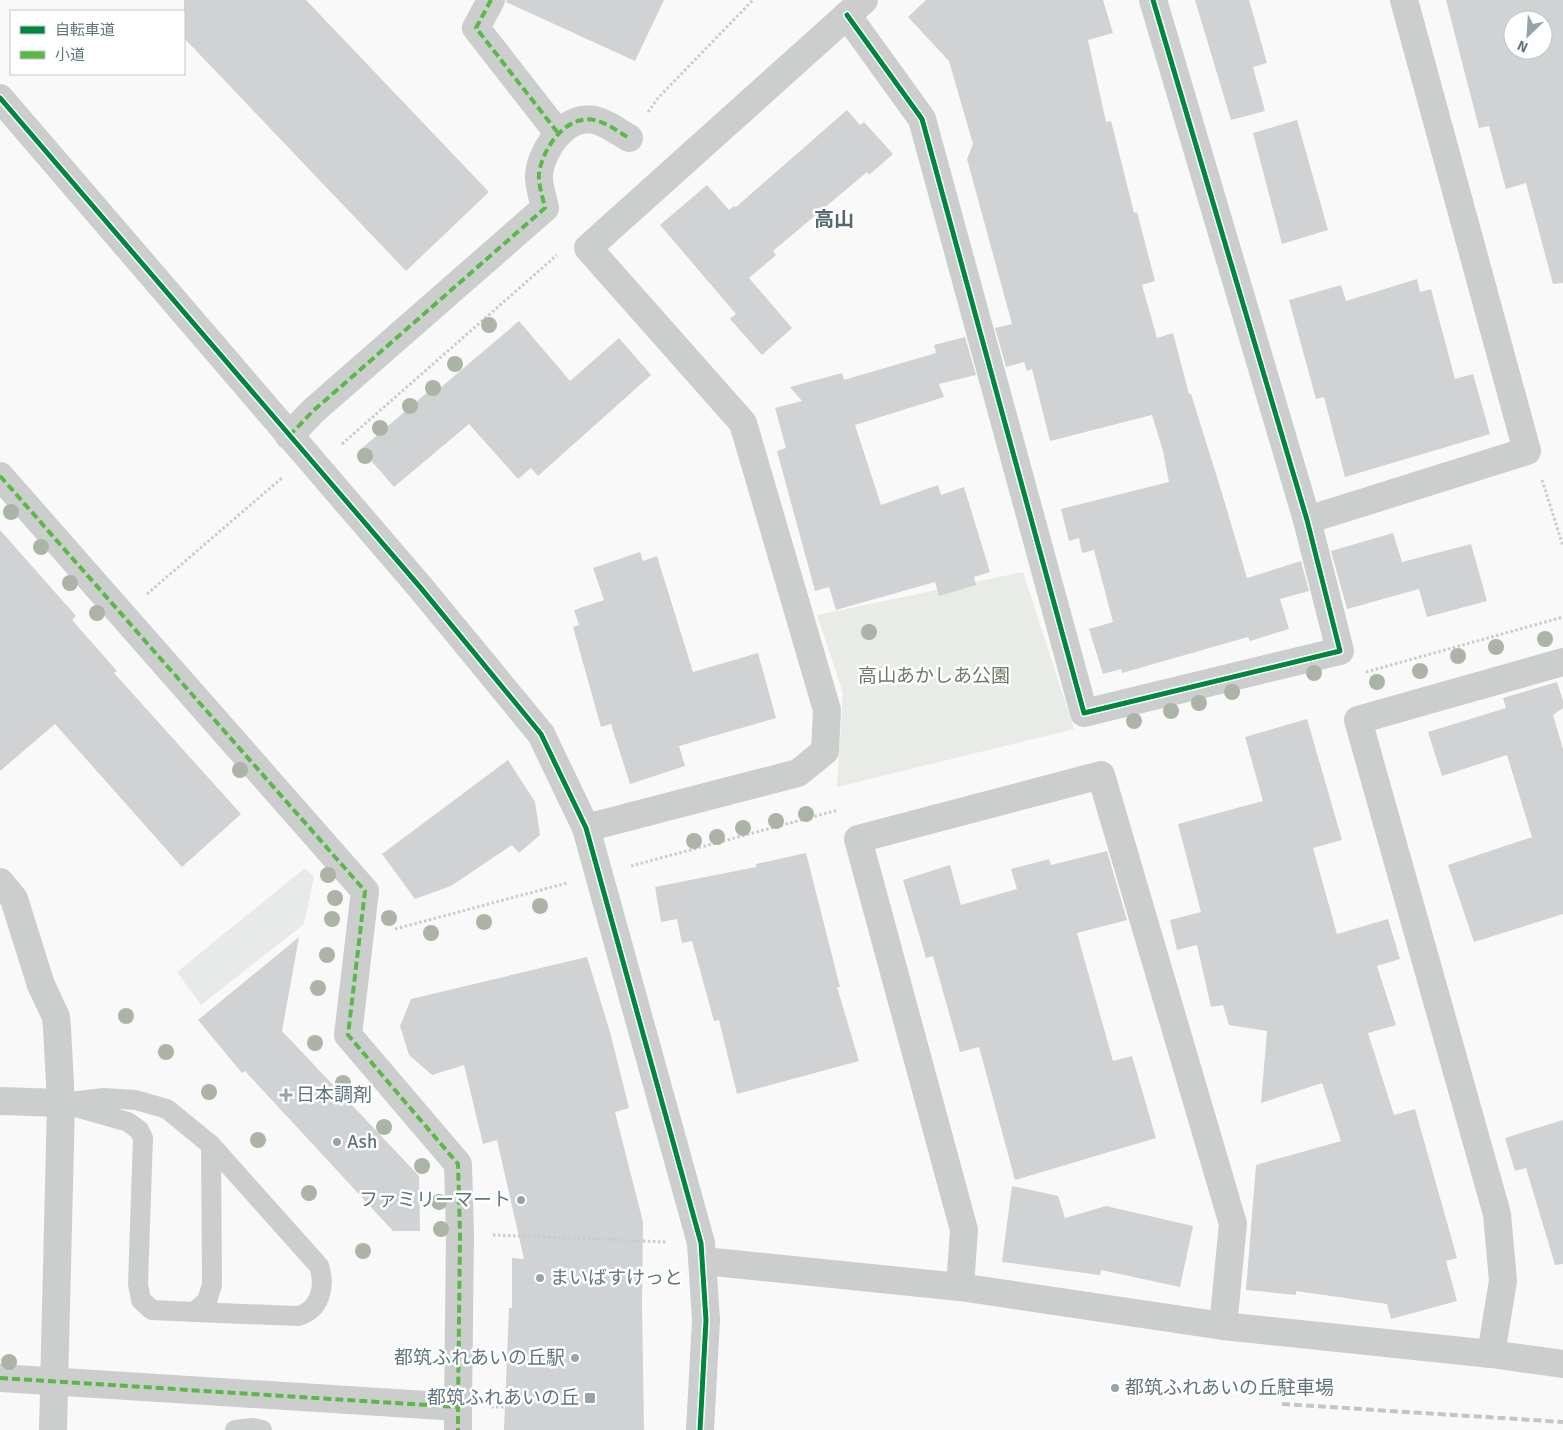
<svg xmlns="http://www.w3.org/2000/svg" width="1563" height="1430" viewBox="0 0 1563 1430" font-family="Signika,'Noto Sans JP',sans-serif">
  <rect width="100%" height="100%" fill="#f9f9f9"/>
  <polygon fill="#e7eae9" points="305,868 314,877 304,924 201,1005 177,972"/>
  <polygon fill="#e8ebe6" points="1023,572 1074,729 837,787 843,693 817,615"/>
  <g fill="#d0d2d4" fill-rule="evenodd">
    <polygon points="184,0 306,0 489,192 406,271 184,38"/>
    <polygon points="507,0 664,0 635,61 506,2"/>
    <polygon points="926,0 1103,0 1113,33 1088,40 1106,122 1111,121 1134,213 1137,212 1155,281 1142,285 1157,338 1173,333 1189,394 1191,394 1221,490 1247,578 1301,561 1309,591 1280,599 1289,629 1250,641 1248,637 1122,673 1121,669 1103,674 1089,629 1113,622 1094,550 1082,553 1079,538 1069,541 1061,509 1169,482 1163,451 1152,415 1050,441 1032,369 1027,371 1024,362 1006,367 995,328 1012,324 967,159 973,144 949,61 908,17"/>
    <polygon points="1195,0 1249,0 1267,63 1253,67 1265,111 1231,120"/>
    <path d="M1446,0H1563V283L1553,284L1526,183L1506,189L1489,126L1479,128ZM1513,20H1543V50H1513Z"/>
    <polygon points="847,110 860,125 864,122 893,154 869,175 867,172 773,251 776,255 749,278 792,328 762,355 730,319 736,314 660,225 707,185 729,210 734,206 736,207"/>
    <polygon points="1297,120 1328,230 1282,244 1253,133"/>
    <polygon points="1417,279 1420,292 1431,289 1455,379 1473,374 1490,434 1345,477 1324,397 1316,399 1289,300 1341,285 1346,301"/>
    <polygon points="519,321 570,381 619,338 651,375 538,476 531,468 518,479 469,424 394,487 361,449 430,390 433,394"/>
    <polygon points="965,337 976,375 939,384 944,397 855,425 881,505 938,485 941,495 964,487 990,572 974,577 976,585 939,596 935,582 836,610 829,587 815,591 777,451 786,448 775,408 802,401 790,387 842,373 844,380 936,353 934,345"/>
    <polygon points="0,530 76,616 72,620 117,671 114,673 241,814 182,867 55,724 0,771"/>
    <polygon points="1393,533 1402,562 1471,544 1487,601 1427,617 1419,589 1347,609 1331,551"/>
    <polygon points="640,552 643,561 657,556 693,672 758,653 776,718 679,746 685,766 630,784 611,724 601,727 573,627 579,625 574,610 604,600 593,568"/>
    <polygon points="1557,682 1563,701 1563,708 1553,715 1563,749 1563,914 1474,942 1448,865 1532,837 1507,755 1442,776 1428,732 1506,708 1503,698"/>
    <polygon points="1307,719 1342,840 1313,848 1337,934 1388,919 1400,959 1377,966 1396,1025 1368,1033 1394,1115 1415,1109 1457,1258 1446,1261 1457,1301 1391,1319 1387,1304 1296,1291 1296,1295 1246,1290 1256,1165 1341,1141 1322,1083 1261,1103 1267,1031 1229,1025 1223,1005 1211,1007 1197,945 1177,950 1170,920 1201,912 1178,824 1263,801 1245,737"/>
    <polygon points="508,760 535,802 540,835 519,853 512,845 451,886 415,899 382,854"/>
    <polygon points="1107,851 1127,920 1077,933 1113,1061 1132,1056 1156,1138 1015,1180 979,1047 960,1052 933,956 926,958 903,880 950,865 961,905 1017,889 1011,869 1049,859 1051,865"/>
    <polygon points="806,853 840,987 837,987 859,1061 737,1094 719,1020 714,1021 692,941 682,943 677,919 661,922 655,887 756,867 756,864"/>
    <polygon points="299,937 282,1031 419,1176 420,1231 393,1231 245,1071 242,1073 198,1020"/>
    <polygon points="587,957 610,1032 629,1108 615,1112 643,1222 642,1305 644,1430 504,1430 509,1308 512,1308 512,1258 524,1259 497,1140 483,1144 464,1065 432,1075 409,1055 400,1026 411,999"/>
    <polygon points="1563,1120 1563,1264 1555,1265 1526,1168 1515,1171 1505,1138"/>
    <polygon points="1012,1186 1058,1196 1065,1218 1106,1206 1193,1226 1180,1287 1101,1270 1100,1275 1002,1262"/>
  </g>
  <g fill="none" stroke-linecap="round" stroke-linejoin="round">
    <g stroke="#cacccc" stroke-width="3" stroke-dasharray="2.5 2.5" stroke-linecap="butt">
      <polyline points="648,112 658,98 753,0"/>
      <polyline points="342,444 557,255"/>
      <polyline points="1542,480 1563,546"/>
      <polyline points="147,594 283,477"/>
      <polyline points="1366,672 1563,617"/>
      <polyline points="631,866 838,810"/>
      <polyline points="395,929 567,883"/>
      <polyline points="493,1235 667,1242"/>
      <polyline points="491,1407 505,1407"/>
    </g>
    <g stroke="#cccece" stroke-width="20">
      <polygon points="104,1098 136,1100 167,1109 211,1145 212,1285 207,1301 194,1312 152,1310 141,1300 138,1284 143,1138 139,1130 128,1122 61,1103"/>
      <path d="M194,1312L298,1316C320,1310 326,1287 319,1266L211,1145"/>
      <polyline points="235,1430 253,1428 262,1430"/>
    </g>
    <g stroke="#cccece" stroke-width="28">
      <polyline points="491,0 476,28 558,133"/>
      <path d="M289,436L313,411L545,208C543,198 538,184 539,174C542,148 568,111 598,121C608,124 619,132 629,138"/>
      <polyline points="0,476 365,891 348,1035 458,1164 460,1234 458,1407"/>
      <polyline points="0,1378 458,1407 458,1430"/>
    </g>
    <g stroke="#cccece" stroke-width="28">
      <polyline points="847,15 922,119 1084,713 1340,651 1307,520 1153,0"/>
      <polyline points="1307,520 1527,451 1404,0"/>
      <polyline points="1563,662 1358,720 1497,1214 1503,1281 1491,1354 1563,1364"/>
      <polyline points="704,1261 960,1287 1223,1326 1491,1354"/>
      <polyline points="960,1287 964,1230 858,839 1101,775 1233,1224 1223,1326"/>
    </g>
    <g stroke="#cccece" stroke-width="28">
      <polyline points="0,98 420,587 541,734 586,828 701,1243 706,1320 700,1430"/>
      <polyline points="586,828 798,773 825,751 827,710 743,423 588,248 864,0"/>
      <polyline points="0,882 14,899 41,985 56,1017 57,1028 61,1103 53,1430"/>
      <polyline points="0,1101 61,1103"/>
    </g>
    <polyline stroke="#c3c4c5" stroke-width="4" stroke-dasharray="8 4" stroke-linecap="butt" points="1282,1404 1563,1422"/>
    <g stroke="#58b947" stroke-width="4" stroke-dasharray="8 4" stroke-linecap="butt">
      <polyline points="491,0 476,28 558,133"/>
      <path d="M289,436L313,411L545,208C543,198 538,184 539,174C542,148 568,111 598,121C608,124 619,132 629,138"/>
      <polyline points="0,476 365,891 348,1035 458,1164 460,1234 458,1407"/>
      <polyline points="0,1378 458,1407 458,1430"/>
    </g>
    <g stroke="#fff" stroke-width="8">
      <g id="cycleway">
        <polyline points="847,15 922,119 1084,713 1340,651 1307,520 1153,0"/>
        <polyline points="0,98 420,587 541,734 586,828 701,1243 706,1320 700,1430"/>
      </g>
    </g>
    <use href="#cycleway" stroke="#00873e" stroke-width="5"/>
  </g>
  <g fill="#abb4a6">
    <circle cx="489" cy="325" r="8"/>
    <circle cx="455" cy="364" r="8"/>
    <circle cx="433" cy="388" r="8"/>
    <circle cx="410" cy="406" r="8"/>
    <circle cx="380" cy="428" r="8"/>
    <circle cx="365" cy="456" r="8"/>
    <circle cx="11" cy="512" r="8"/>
    <circle cx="41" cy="547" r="8"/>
    <circle cx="70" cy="583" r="8"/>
    <circle cx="97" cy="613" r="8"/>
    <circle cx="869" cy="632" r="8"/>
    <circle cx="1545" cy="639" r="8"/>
    <circle cx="1496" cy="647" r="8"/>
    <circle cx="1458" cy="656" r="8"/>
    <circle cx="1420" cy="671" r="8"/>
    <circle cx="1314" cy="673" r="8"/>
    <circle cx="1377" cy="682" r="8"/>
    <circle cx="1232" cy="692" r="8"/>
    <circle cx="1199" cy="703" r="8"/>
    <circle cx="1171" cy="711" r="8"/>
    <circle cx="1134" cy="721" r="8"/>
    <circle cx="240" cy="770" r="8"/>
    <circle cx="806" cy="814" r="8"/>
    <circle cx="776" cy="821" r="8"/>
    <circle cx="743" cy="828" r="8"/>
    <circle cx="717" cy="837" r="8"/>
    <circle cx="694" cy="841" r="8"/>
    <circle cx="328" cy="875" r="8"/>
    <circle cx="335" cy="898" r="8"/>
    <circle cx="540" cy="906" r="8"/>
    <circle cx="389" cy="918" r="8"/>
    <circle cx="332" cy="919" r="8"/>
    <circle cx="484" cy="922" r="8"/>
    <circle cx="431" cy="933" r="8"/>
    <circle cx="327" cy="955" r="8"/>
    <circle cx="318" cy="988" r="8"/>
    <circle cx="126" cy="1016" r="8"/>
    <circle cx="315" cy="1043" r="8"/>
    <circle cx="166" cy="1052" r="8"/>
    <circle cx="343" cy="1083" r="8"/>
    <circle cx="209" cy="1092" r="8"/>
    <circle cx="384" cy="1127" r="8"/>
    <circle cx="258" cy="1140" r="8"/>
    <circle cx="422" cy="1166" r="8"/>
    <circle cx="309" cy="1193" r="8"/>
    <circle cx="439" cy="1202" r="8"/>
    <circle cx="441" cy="1229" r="8"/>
    <circle cx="363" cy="1251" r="8"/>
    <circle cx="9" cy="1362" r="8"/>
  </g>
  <g fill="#95a4a9" stroke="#fff" stroke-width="2">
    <path d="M283.5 1087.5h5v5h5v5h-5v5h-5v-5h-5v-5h5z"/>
    <circle cx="337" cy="1142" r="5"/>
    <circle cx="521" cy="1200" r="5"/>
    <circle cx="540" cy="1278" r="5"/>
    <circle cx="575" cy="1358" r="5"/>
    <circle cx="1115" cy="1388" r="5"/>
    <rect x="584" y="1392" width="12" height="12" rx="2.5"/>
  </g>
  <g text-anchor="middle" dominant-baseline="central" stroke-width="5" stroke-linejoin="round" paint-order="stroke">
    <g font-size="19" fill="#6c7b63" stroke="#fff">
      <text x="934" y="676">高山あかしあ公園</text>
    </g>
    <g font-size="19" fill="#5f767e" stroke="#fff" text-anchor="start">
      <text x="296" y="1095">日本調剤</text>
      <text x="347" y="1142">Ash</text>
      <text x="511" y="1200" text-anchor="end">ファミリーマート</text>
      <text x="550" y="1278">まいばすけっと</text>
      <text x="565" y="1358" text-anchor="end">都筑ふれあいの丘駅</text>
      <text x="1125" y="1388">都筑ふれあいの丘駐車場</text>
      <text x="579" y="1398" text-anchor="end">都筑ふれあいの丘</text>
    </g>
    <g font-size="20" font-weight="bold" fill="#56696f" stroke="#fff">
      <text x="834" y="219">高山</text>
    </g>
  </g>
  <rect x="10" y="10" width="175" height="65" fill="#ffffff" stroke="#bfc8cb"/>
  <rect x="20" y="26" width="25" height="8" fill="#00873e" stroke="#bfc8cb"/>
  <text x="55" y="35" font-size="15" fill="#5f767e">自転車道</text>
  <rect x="20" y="51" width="25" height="8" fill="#58b947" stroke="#bfc8cb"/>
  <text x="55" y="60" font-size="15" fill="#5f767e">小道</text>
  <g transform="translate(1528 35) rotate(205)"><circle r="24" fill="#ffffff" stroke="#bfc8cb"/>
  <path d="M0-4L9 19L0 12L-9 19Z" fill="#95a4a9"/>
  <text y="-8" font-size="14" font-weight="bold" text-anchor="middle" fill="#5f767e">N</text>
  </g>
</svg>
